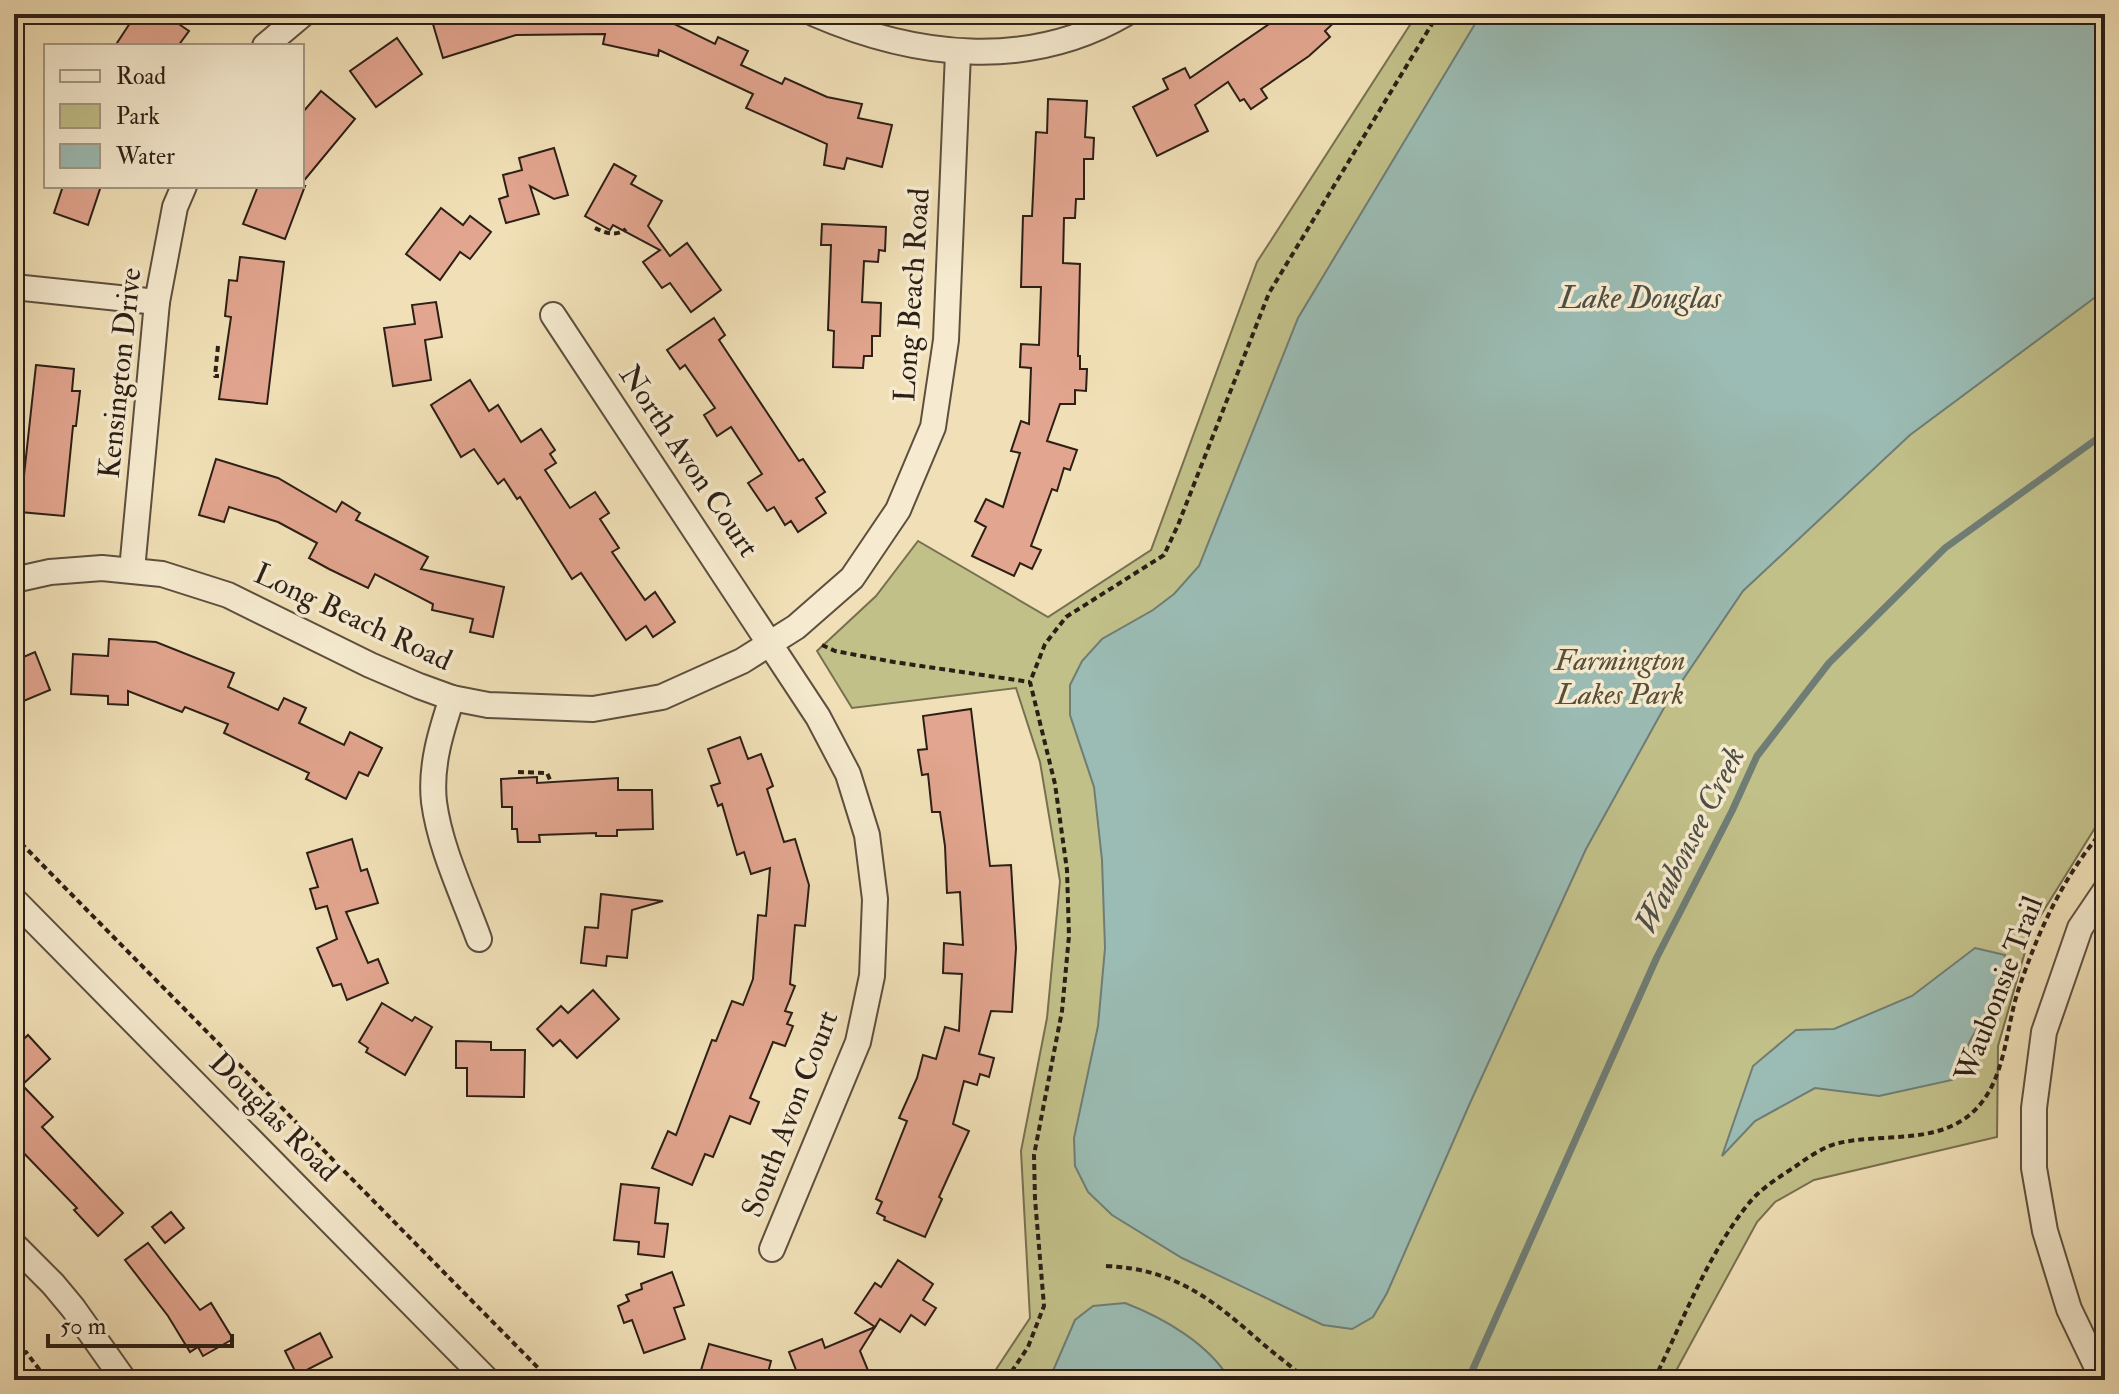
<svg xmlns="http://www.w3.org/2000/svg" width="2119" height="1394" viewBox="0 0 2119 1394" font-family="'IM FELL Double Pica',serif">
  <rect width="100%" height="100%" fill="#f1e0b7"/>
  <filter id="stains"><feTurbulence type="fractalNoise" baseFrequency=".0025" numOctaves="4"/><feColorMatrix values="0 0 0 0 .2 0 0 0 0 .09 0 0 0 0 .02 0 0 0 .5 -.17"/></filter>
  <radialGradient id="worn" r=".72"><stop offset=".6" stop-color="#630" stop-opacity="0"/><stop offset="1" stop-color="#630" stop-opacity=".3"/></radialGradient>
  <polygon fill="#c2c089" stroke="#777050" stroke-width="2" points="1417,14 2105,14 2105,818 2095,828 2031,931 1998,1046 1997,1137 1814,1180 1775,1202 1757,1222 1671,1380 989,1380 1030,1318 1021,1151 1047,1018 1060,881 1040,762 1016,688 852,708 817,651 876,596 918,541 1048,617 1151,550 1257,262"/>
  <g fill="#9bbcb4" stroke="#6f7d75" stroke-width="2">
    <polygon points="1481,14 2105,14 2105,290 1910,435 1743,591 1665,706 1586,849 1470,1103 1387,1293 1373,1317 1352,1329 1323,1325 1182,1258 1112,1215 1088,1192 1075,1166 1074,1138 1098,1026 1105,948 1102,860 1094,787 1070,715 1070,685 1082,661 1102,639 1153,610 1174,594 1199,566 1298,318"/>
    <polygon points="1975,948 2005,955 2000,987 1970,1041 1952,1080 1879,1096 1815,1088 1755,1121 1722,1156 1753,1066 1796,1030 1834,1029 1912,996"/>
    <path d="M1125,1303C1164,1318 1209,1344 1230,1380H1049L1075,1320L1093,1306Z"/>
  </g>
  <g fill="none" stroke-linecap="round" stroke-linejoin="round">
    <polyline stroke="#6f7d75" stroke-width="7" points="1468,1380 1657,957 1732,811 1757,756 1829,663 1945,548 2105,433"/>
  </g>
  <g fill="#e2a58f" stroke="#2c1f16" stroke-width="2">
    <polygon points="136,14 164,14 189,31 178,46 115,46"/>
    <polygon points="430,14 667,14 666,20 715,44 718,37 748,51 741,65 782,84 785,78 827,97 862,104 858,118 892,125 882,167 847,158 844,169 824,165 827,144 746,108 753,94 659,50 658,56 603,44 605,34 516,35 443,58"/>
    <polygon points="1259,14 1343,14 1325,31 1330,37 1309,56 1261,89 1267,98 1251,109 1244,99 1240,101 1228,82 1195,105 1208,131 1157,156 1133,107 1168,89 1163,79 1185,68 1190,78 1269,24"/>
    <polygon points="397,38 422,74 376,107 350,71"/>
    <polygon points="321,91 355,119 302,183 302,113"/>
    <polygon points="1048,99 1087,101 1085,137 1094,138 1093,159 1084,159 1084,199 1076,199 1075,218 1064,218 1063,263 1080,264 1078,356 1080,356 1080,369 1087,369 1086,391 1075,390 1075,404 1060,404 1047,441 1077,450 1070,470 1064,468 1057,491 1052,489 1031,546 1041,550 1032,569 1020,563 1014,576 972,556 986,527 975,521 986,499 1003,507 1020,453 1011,451 1021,421 1029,424 1031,368 1020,367 1021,344 1039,345 1041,287 1021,287 1023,216 1032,216 1036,132 1047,133"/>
    <polygon points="554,148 568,195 554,199 530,186 539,214 506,223 499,199 508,196 503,175 522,170 519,158"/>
    <polygon points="614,164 636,176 631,184 662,201 648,226 670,256 687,243 721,290 691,312 670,283 662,288 643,262 660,250 613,225 610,230 585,216"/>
    <polygon points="63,186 101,186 88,225 54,213"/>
    <polygon points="258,186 305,186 285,239 243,224"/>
    <polygon points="441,208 463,225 470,216 491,232 470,259 460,252 440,280 406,254"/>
    <polygon points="822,224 886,227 885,251 879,250 878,262 864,261 862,302 881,303 880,336 872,336 872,356 864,356 863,368 833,367 834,331 828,330 831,245 821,245"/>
    <polygon points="240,257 284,262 267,404 219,399 231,317 225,316 229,280 237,281"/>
    <polygon points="436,302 442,337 425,340 431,380 393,386 384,328 415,324 412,305"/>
    <polygon points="714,318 725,335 719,340 799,461 803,459 825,492 816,498 826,513 798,532 791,521 785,525 774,507 767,511 748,483 762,474 731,427 717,436 704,415 715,408 685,365 680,369 667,350"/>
    <polygon points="36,365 74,369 72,391 80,391 76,426 73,426 64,516 20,512"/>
    <polygon points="470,380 489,411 498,405 521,442 541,429 555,450 550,454 556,463 545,470 570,508 595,492 609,513 600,519 619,548 612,552 645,600 655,592 675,622 653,637 646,626 626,640 581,573 572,579 520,497 517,499 504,479 498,484 474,449 461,457 431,405"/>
    <polygon points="216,459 278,478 336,512 342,502 360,513 356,520 428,557 421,569 504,587 493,637 470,632 473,619 432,610 433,604 375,574 368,588 329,569 309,558 317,543 278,522 229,507 224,522 199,515"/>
    <polygon points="109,639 156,642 234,673 228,687 278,710 284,698 306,708 299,723 344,745 350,732 382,748 368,776 359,772 346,799 306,779 309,773 224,733 228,724 185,707 182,712 128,691 128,705 108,704 108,696 71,694 73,654 108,656"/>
    <polygon points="35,652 50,690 14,705 14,661"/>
    <polygon points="971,709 990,866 1011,865 1016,948 1012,1012 991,1011 979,1054 994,1058 989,1077 980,1074 977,1085 964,1081 953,1124 969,1131 939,1197 942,1199 925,1237 884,1220 885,1217 877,1213 882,1202 876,1199 907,1121 899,1118 917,1078 923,1055 936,1059 945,1027 959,1031 962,974 943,973 944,943 963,945 960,892 947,893 945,846 940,812 932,812 928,774 922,775 918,750 927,749 923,716"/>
    <polygon points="740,737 748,759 761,754 773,786 767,789 784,842 795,839 809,885 805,926 795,925 790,984 795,986 785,1011 792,1013 787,1024 793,1026 785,1046 773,1042 750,1098 759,1102 750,1124 730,1116 713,1157 705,1154 692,1185 652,1168 668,1131 676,1135 712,1040 716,1041 732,1001 743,1005 753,979 758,915 766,916 770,868 751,874 744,852 737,855 722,804 718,806 711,786 720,783 708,749"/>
    <polygon points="537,777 537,783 618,778 618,790 652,790 653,829 617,830 617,836 596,836 596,833 539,835 540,842 518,842 517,829 512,829 512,807 502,807 501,779"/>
    <polygon points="352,839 361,871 367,869 378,903 346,912 368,963 378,959 388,983 347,1000 341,984 333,986 317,948 337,939 327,906 316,909 310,889 318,887 307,853"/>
    <polygon points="601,894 663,901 632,910 627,958 607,956 606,966 581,963 585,927 598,928"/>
    <polygon points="593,990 619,1019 577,1058 560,1040 553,1046 537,1029 561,1006 568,1013"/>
    <polygon points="382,1003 412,1021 415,1017 432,1027 405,1075 366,1052 368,1048 359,1042"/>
    <polygon points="28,1035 50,1059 22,1085 53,1117 42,1127 123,1213 98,1236 74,1210 77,1208 14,1143 14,1048"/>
    <polygon points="456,1041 491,1042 491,1050 525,1050 524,1097 467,1096 467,1068 456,1068"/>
    <polygon points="621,1184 659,1188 655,1223 668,1224 664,1257 638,1254 639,1242 614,1240"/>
    <polygon points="171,1212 184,1228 165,1243 152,1227"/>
    <polygon points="148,1243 200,1310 211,1303 233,1339 203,1356 198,1347 190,1352 168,1316 125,1260"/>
    <polygon points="898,1260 933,1284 923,1300 936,1308 925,1325 911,1315 900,1332 880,1319 875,1327 855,1313 875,1283 881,1287"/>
    <polygon points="672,1272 684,1305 674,1308 685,1339 644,1353 632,1320 624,1323 618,1306 629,1301 626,1295 642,1289 641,1284"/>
    <polygon points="875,1327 860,1351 872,1380 813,1380 810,1371 798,1375 789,1352 822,1339 825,1348"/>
    <polygon points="320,1333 332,1357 297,1375 285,1351"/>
    <polygon points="709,1344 771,1361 766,1380 698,1380"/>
  </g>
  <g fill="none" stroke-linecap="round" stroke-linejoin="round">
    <g stroke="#5d4f3e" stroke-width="28">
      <g id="minor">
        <path d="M815,14C914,57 1027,71 1125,14"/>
        <polyline points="265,46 303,14"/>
        <polyline points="14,287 157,302"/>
        <polyline points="553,315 818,717 848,774 867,835 875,899 872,976 858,1042 772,1249"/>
        <polyline points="132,570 157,302 175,207 184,186"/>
        <polyline points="14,580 50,572 102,568 162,574 228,595 370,665 419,686 452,698 488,705 593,709 662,697 742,661 796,627 852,578 898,510 933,427 946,340 958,53"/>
        <path d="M452,698C441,731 430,766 434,802C440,848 463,895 479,939"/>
        <polyline points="14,900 487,1380"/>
        <polyline points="14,1245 53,1284 73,1308 124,1380"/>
        <polyline points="2103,1380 2069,1309 2045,1231 2034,1168 2034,1108 2044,1032 2080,928 2105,891"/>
      </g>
    </g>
    <g stroke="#2c1f16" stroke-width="4" stroke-dasharray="6 4" stroke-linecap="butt">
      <path d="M595,228C605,233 616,237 626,229"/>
      <polyline points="218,346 215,376 219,376"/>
      <polyline points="822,645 835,651 894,662 1030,682"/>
      <polyline points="518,772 547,773 551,782"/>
      <polyline points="14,836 550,1380"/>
      <path d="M1106,1266C1176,1269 1213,1300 1263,1344C1277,1356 1293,1367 1306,1380"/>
      <polyline points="23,1354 26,1352 45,1377"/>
      <polyline points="1006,1380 1028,1347 1044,1306 1035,1199 1034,1155 1062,1011 1069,936 1067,870 1055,784 1030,682 1045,644 1066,617 1164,555 1178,525 1269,293 1438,14"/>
      <path d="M1654,1380C1683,1321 1707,1255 1749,1203C1761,1188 1781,1176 1796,1166C1809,1157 1824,1146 1839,1143C1883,1133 1937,1145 1973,1112C2007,1080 2005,1028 2019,988C2039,929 2064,875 2105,828"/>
    </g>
    <use href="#minor" stroke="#f6ebd0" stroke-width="24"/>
  </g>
  <g text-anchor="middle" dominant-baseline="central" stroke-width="7" stroke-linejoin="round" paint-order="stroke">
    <g font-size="30" fill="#2c1f16" stroke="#f6ebd0">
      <text transform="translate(912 295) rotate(-86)">Long Beach Road</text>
      <text transform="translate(120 373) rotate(-84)">Kensington Drive</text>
      <text transform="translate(689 461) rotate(56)">North Avon Court</text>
      <text transform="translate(353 617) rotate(25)">Long Beach Road</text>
      <text transform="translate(1999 989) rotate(-69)">Waubonsie Trail</text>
      <text transform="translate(790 1114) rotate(-69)">South Avon Court</text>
      <text transform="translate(274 1117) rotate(45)">Douglas Road</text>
    </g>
    <g font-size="30" font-style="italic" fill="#594f38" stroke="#f6ebd0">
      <text x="1620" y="660">Farmington<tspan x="1620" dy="34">Lakes Park</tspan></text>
    </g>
    <g font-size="32" font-style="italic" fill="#4d4e45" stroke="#f6ebd0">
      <text x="1640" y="298">Lake Douglas</text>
      <text transform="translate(1690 840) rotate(-63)">Waubonsee Creek</text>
    </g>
  </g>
  <rect width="2119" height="1394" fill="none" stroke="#f1e0b7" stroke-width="48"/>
  <rect x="16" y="16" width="2087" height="1362" fill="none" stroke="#2c1f16" stroke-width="4"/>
  <rect x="24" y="24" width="2071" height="1346" fill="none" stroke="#2c1f16" stroke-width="2"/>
  <rect x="44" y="44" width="260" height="144" fill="#f6ebd0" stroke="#a59986" stroke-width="2"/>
  <rect x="60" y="70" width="40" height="12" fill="#f6ebd0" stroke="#a59986" stroke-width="2"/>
  <text x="116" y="84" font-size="24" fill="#2c1f16">Road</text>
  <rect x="60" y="104" width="40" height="24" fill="#c2c089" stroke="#a59986" stroke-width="2"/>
  <text x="116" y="124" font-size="24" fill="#2c1f16">Park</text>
  <rect x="60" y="144" width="40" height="24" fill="#9bbcb4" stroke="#a59986" stroke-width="2"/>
  <text x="116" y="164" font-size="24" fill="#2c1f16">Water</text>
  <path d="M48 1334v12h184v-12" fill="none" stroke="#2c1f16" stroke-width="4"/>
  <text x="60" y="1334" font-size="24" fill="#2c1f16" stroke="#f6ebd0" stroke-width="6" paint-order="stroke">50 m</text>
  <rect width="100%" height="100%" filter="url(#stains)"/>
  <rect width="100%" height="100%" fill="url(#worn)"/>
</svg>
